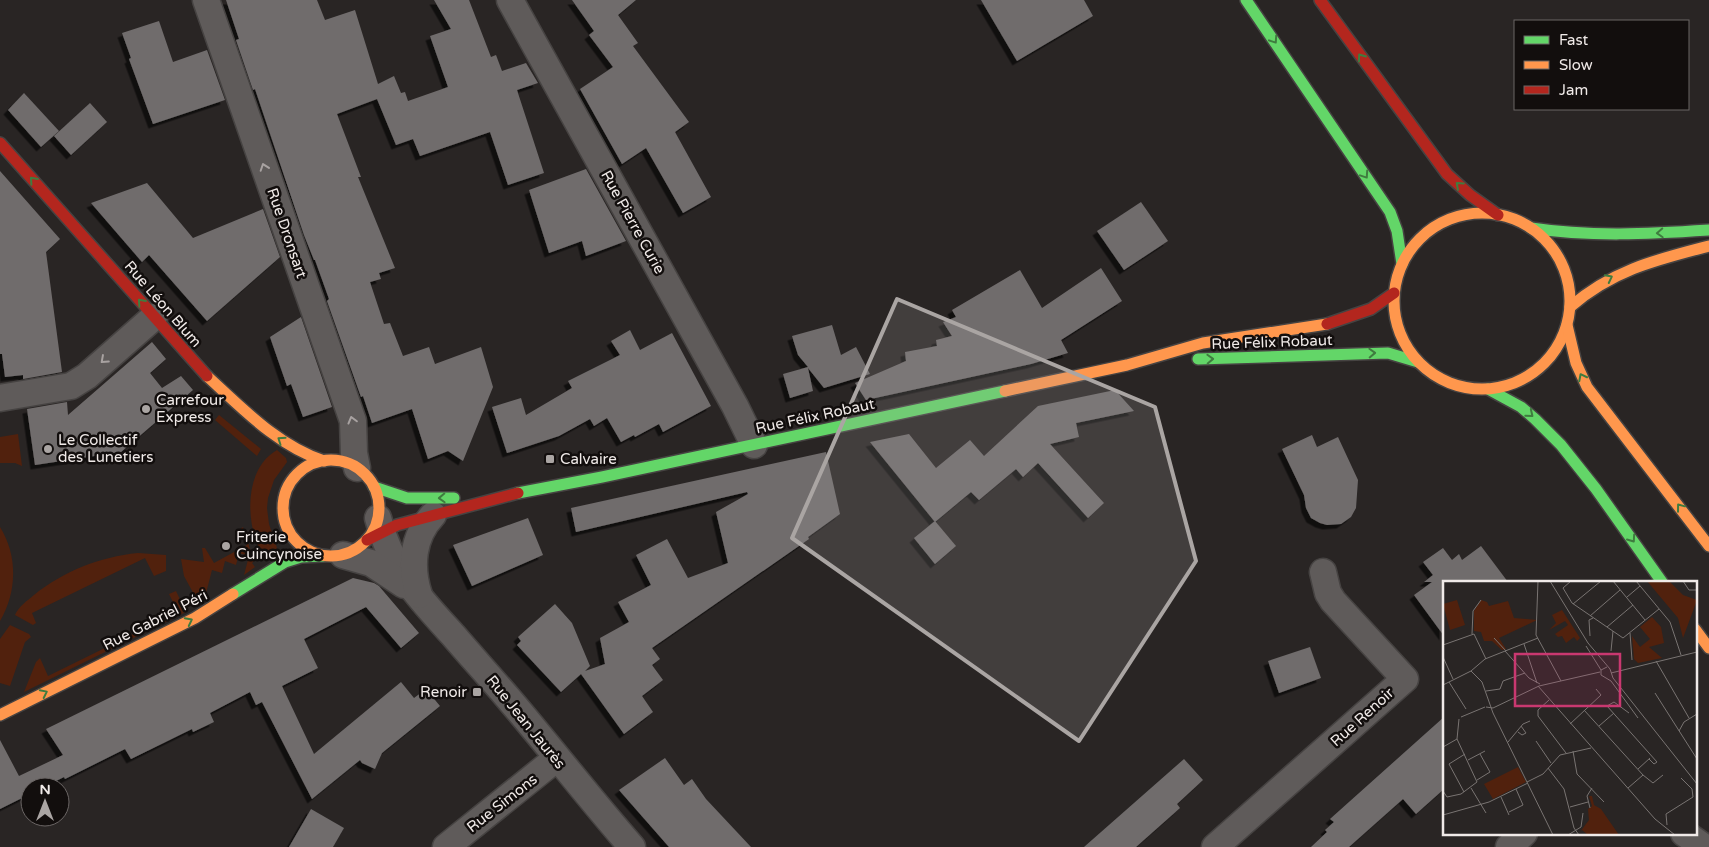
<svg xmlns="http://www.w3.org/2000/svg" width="1709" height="847" viewBox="0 0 1709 847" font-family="'Varela Round',sans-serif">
  <defs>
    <filter id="shadow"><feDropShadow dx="-4.5" dy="4.5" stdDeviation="0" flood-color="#0009"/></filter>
  </defs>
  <rect width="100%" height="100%" fill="#292524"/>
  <g fill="#51210d">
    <polygon points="219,415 261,449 257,456 215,420"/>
    <polygon points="18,434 22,466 15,463 0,463 0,437"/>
    <path d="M277,450L286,458L287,462L274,480L268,498L267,508L269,524L277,548L269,559L266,554L263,556C245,526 243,469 277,450Z"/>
    <path d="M0,527C18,556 17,592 0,621Z"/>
    <polygon points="243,527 250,549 255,560 252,563 255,567 244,575 249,556 239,553 236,565 225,561 222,573 212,570 204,601 196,598 184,576 181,559 204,562 202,548 205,548 214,563 247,545 239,530"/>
    <path d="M138,553L166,555V571L154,576L145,558L32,613L36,623L33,625L15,615C19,606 27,601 34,595C64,571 99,557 138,553Z"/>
    <polygon points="176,591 186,612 24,692 36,662 40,658 48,676 178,612 169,594"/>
    <polygon points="10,625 29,634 31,637 25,642 10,686 0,683 0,639"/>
  </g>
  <g fill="#706c6c" filter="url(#shadow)">
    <polygon points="226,0 317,0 325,20 355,10 378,84 394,76 401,93 405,92 408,101 448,87 430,36 451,29 434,0 469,0 491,57 496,55 502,71 526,63 538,83 517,90 544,173 508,185 490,132 420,156 413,139 396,145 377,99 337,114 361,177 358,177 395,268 379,273 381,279 370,282 384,324 390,323 403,356 429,347 435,364 481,347 493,387 463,461 448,451 428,459 412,409 372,423 363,396 361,397 327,301 329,299 315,260 314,260 304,235 255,89 253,90 236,40 239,39"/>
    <polygon points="572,0 636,0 618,15 638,43 633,46 689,122 675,132 711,197 683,213 646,148 622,164 580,89 613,67 589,35 594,31"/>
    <polygon points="981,0 1084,0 1093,16 1017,61"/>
    <polygon points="159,21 173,62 207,50 225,100 153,124 129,59 131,58 122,33"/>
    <polygon points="24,93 59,131 41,147 8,110"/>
    <polygon points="90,103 107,122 71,155 54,136"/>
    <polygon points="586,169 626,241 586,256 582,241 549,253 529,190"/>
    <polygon points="0,171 60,239 46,252 62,372 23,379 23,375 5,377 2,354 0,354"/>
    <polygon points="147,183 193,238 263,209 280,257 207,321 149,255 142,262 91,203"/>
    <polygon points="1141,202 1168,241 1124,270 1097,231"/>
    <polygon points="1101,268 1122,301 1061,340 1068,353 1031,364 866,400 855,383 906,361 905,352 937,346 936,340 952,336 943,322 956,317 952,310 1020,270 1042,308"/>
    <polygon points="301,317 332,407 303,417 291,384 287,386 270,337"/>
    <polygon points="832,325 841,355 856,347 870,374 824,388 808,368 813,391 790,398 783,374 808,367 798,355 792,336"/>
    <polygon points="630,330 640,350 672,333 711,406 663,432 659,424 635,437 634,435 621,442 607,418 594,426 590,419 559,436 507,453 492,407 521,398 526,415 572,388 568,381 620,355 611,341"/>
    <polygon points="152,342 166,359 150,373 162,388 181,376 193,390 121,452 35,465 27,409 67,402 68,415"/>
    <polygon points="1115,390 1134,411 1076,423 1079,437 1050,444 1104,503 1088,518 1038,463 1023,477 1016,469 979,500 971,492 935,522 870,442 909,434 936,468 970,440 984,456 1038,406"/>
    <polygon points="1312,435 1317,447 1338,437 1358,480 1356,508 1351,517 1341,524 1327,525 1320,523 1311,518 1306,508 1304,495 1282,449"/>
    <polygon points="826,452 840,514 808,537 809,539 652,648 660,659 652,665 663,680 642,696 653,712 624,734 581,674 561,692 517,645 521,641 518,637 555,604 572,623 590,666 585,671 605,664 600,638 629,622 618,602 651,585 636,555 667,539 688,578 728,563 716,512 748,494 747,492 576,532 571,508"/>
    <polygon points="528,518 543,555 472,586 453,545"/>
    <polygon points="935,521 956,546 935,564 914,538"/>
    <polygon points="1481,546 1508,582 1444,582 1444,636 1414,595 1432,582 1424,582 1433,575 1423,562 1443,548 1452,560 1459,554 1462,560"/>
    <polygon points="353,578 374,583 379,586 419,633 401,648 366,607 304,639 318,668 282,686 314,754 401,682 414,698 426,689 440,706 382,753 375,769 362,763 360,760 312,799 262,702 256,705 250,692 210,713 214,722 193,732 192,729 131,759 125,749 65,779 64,777 44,787 30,787 30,794 0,809 0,740 19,776 63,755 46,729"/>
    <polygon points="1310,647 1321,678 1279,693 1268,661"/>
    <polygon points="1444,717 1444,789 1416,814 1403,799 1349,847 1311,847 1327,832 1325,830 1334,822 1330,819"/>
    <polygon points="665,758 684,785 692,779 706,799 751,847 669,847 619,790"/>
    <polygon points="1184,759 1203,780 1177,804 1180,808 1136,847 1084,847"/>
    <polygon points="311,809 344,828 333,847 289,847"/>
  </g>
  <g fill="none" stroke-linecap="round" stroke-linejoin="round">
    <g stroke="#464342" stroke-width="29">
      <g id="street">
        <polyline points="206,0 353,421 354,453 357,468"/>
        <polyline points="510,0 735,406 754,445"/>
        <polyline points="0,398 71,386 87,376 154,317"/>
        <path d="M378,518C390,568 420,599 453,635C471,656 490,677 508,698C550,747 589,798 632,847"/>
        <polyline points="343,555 371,563 404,585"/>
        <path d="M419,595C410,567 412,537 433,515"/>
        <polyline points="1684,833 1704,847"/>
        <polyline points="446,847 557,758"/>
        <polyline points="1215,847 1405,679 1333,601 1328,593 1323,572"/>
        <polyline points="1509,847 1524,833"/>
      </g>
    </g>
    <g stroke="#464342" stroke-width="14">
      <g id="fast">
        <polyline points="1246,0 1390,212 1397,231 1402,264"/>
        <path d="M1531,228C1590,237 1649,234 1709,230"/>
        <polyline points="1198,359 1388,353 1418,362"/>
        <polyline points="1488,389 1521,407 1535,419 1561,445 1596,489 1662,582"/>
        <polyline points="374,487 407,498 454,498"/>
        <polyline points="518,493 602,477 1005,391"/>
        <polyline points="233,594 285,562 301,557 323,556"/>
      </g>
    </g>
    <g stroke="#464342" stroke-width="14">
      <g id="slow">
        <circle cx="1482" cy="301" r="88"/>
        <path d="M1570,307C1613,270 1655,260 1709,246"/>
        <polyline points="1567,325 1576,363 1587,387 1709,546"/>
        <path d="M207,376C243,409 278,446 324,461"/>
        <polyline points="1005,391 1127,365 1203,343 1327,324"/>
        <circle cx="331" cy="508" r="48"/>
        <polyline points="1695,629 1709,648"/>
        <polyline points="0,715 195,618 233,594"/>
      </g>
    </g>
    <g stroke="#464342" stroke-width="14">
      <g id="jam">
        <polyline points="1320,0 1447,174 1470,195 1498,215"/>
        <polyline points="0,143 207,376"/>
        <polyline points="1327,324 1371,309 1394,293"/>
        <polyline points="367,540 397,525 518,493"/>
      </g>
    </g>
    <use href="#street" stroke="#5f5b5a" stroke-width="26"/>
    <use href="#fast" stroke="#63d668" stroke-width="11"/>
    <use href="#slow" stroke="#ff974d" stroke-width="11"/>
    <use href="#jam" stroke="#b3261e" stroke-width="11"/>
  </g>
  <defs><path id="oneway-chevron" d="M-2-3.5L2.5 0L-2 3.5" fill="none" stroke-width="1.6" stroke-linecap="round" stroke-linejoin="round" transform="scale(1.25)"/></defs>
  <g stroke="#3f7c3f">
    <use href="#oneway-chevron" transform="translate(1274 40) rotate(56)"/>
    <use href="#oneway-chevron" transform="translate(1361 57) rotate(-126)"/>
    <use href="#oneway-chevron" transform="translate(1365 175) rotate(56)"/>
    <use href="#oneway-chevron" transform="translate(33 180) rotate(-132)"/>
    <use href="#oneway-chevron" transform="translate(1459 185) rotate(-138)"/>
    <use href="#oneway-chevron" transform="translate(1660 233) rotate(177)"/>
    <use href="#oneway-chevron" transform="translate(1609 278) rotate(-27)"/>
    <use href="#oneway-chevron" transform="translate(141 302) rotate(-132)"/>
    <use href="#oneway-chevron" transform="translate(1372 353) rotate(-2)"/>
    <use href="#oneway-chevron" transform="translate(1210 359) rotate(-2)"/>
    <use href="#oneway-chevron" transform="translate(1582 377) rotate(-117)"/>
    <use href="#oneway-chevron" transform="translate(1530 414) rotate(39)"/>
    <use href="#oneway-chevron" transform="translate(281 440) rotate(-145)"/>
    <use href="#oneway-chevron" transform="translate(442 498) rotate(178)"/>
    <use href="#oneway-chevron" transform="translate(1680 507) rotate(-127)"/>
    <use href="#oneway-chevron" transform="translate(1632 539) rotate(55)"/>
    <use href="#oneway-chevron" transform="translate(189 621) rotate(-27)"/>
    <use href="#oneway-chevron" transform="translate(44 693) rotate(-26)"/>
  </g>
  <g stroke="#a8a2a1">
    <use href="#oneway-chevron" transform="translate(264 167) rotate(-109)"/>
    <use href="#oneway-chevron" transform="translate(104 360) rotate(138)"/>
    <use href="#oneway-chevron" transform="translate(352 420) rotate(-105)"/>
  </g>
  <path fill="#aaa5a3" fill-opacity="0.2" stroke="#aaa5a3" stroke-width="4" stroke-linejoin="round" d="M897,299L1155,407L1196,561L1079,741L792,538Z"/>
  <g fill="#aaa5a3" stroke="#120e0d" stroke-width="2">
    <circle cx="146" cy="409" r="5"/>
    <circle cx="48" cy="449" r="5"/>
    <rect x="545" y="454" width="10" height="10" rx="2.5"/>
    <circle cx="226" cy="546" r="5"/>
    <rect x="472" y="687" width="10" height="10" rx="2.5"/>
  </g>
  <g text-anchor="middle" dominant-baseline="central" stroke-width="5" stroke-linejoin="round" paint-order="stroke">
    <g font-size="15" fill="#f0eae8" stroke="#120e0d">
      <text transform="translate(633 222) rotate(61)">Rue Pierre Curie</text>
      <text transform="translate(287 233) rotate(71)">Rue Dronsart</text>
      <text transform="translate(163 304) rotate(49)">Rue Léon Blum</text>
      <text transform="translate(1272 342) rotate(-2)">Rue Félix Robaut</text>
      <text transform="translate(815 416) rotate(-12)">Rue Félix Robaut</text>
      <text transform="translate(155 620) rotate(-27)">Rue Gabriel Péri</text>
      <text transform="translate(1362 717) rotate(-42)">Rue Renoir</text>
      <text transform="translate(526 722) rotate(51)">Rue Jean Jaurès</text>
      <text transform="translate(502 803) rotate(-38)">Rue Simons</text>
    </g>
    <g font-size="15" fill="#f0eae8" stroke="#120e0d" text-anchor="start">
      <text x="156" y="400">Carrefour<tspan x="156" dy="17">Express</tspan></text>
      <text x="58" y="440">Le Collectif<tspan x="58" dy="17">des Lunetiers</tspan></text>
      <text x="560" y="459">Calvaire</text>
      <text x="236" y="537">Friterie<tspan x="236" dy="17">Cuincynoise</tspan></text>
      <text x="467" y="692" text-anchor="end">Renoir</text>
    </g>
  </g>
  <g transform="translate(1443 581)">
    <rect width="254" height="254" fill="#292524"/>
    <path d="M204,0H226L240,14L254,19L240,57L235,37ZM14,19L22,44L7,49L0,23ZM38,19L44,21L46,25L65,20L71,37L94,39L56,57L63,68L59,69L49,60H41L38,51L31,50V30ZM119,29L137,57L134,60L131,56L123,62L119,55L115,56L112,53L125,44L122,40L106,49L113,42L109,34ZM209,36L218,46L221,62L206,66L219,77L195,82L191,78L189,55L197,66L207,58L197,46ZM75,186L83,201L50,218L41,203ZM146,215H149L151,224L158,228L176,254H145L139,249L137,251L146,239L145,228L149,225Z" fill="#51210d"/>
    <path fill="none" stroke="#797472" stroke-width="1" d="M95,0L93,54L118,100M107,0L145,62L167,88L170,97L254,203M128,0L120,7L129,22L180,57L216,28M170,0L202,39M193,0L227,41L238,74M240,0L246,9H254M184,16L197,5M130,23L158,0M147,35L177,9M164,46L190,24M187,52L189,79M29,53L30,30L38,19M147,55L146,39L150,37M51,57L63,70M81,63L94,102M0,64L31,53L43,78M143,65L158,89M62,70L86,97L97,103M168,70L170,50M0,76L10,98M213,80L246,137M164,86L158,89V94L168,100L195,137M28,90L39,101L50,132L110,254M168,92L254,71M6,101L23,128M0,104L28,90L42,78L95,57M95,105L212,238L232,254M43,110L57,108L60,100L82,92M212,112L254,178M106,119L95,129V135L123,172M43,126L50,127L96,105L157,91M141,129L200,194M186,132L171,121L164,125L214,181L211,183L206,178M18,136L42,126M127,143L158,114L153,108M156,145L171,132M236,150L241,141L254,133M75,151L79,154L83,152L78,145M93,160L108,182M65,161L80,143L87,140M0,166L14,158L16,138M130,170L134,193L161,221M25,179L42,170M105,187L121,208L131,247L136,254M195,188L207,177M34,199L47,191L37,173M84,201L100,193L117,174L148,167M28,207L43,232M185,207L200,194L210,202L220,194M0,210L4,216L18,213L34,201L14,158M21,211L6,183L22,173M58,216L66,234M127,226L145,221M147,227L144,215L149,207M66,231L80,224L73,208M0,234L46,221L85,202M224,244L223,233L250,216L249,208L238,197M125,254L138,246L140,232"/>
    <path fill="#c93870" fill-opacity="0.15" stroke="#c93870" stroke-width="2.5" d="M72,73H177V125H72Z"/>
    <rect width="254" height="254" fill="none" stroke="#f0eae8" stroke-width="2.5"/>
  </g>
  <rect x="1514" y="20" width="175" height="90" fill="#120e0d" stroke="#6b6665"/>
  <rect x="1524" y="36" width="25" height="8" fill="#63d668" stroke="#6b6665"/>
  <text x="1559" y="45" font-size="15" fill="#f0eae8">Fast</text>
  <rect x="1524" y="61" width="25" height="8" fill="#ff974d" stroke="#6b6665"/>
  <text x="1559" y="70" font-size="15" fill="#f0eae8">Slow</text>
  <rect x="1524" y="86" width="25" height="8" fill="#b3261e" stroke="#6b6665"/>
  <text x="1559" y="95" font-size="15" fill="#f0eae8">Jam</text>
  <g transform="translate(45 802)"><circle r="24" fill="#120e0d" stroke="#6b6665"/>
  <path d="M0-4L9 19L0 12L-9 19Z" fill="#aaa5a3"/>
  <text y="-8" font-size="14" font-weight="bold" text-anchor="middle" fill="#f0eae8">N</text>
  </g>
</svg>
